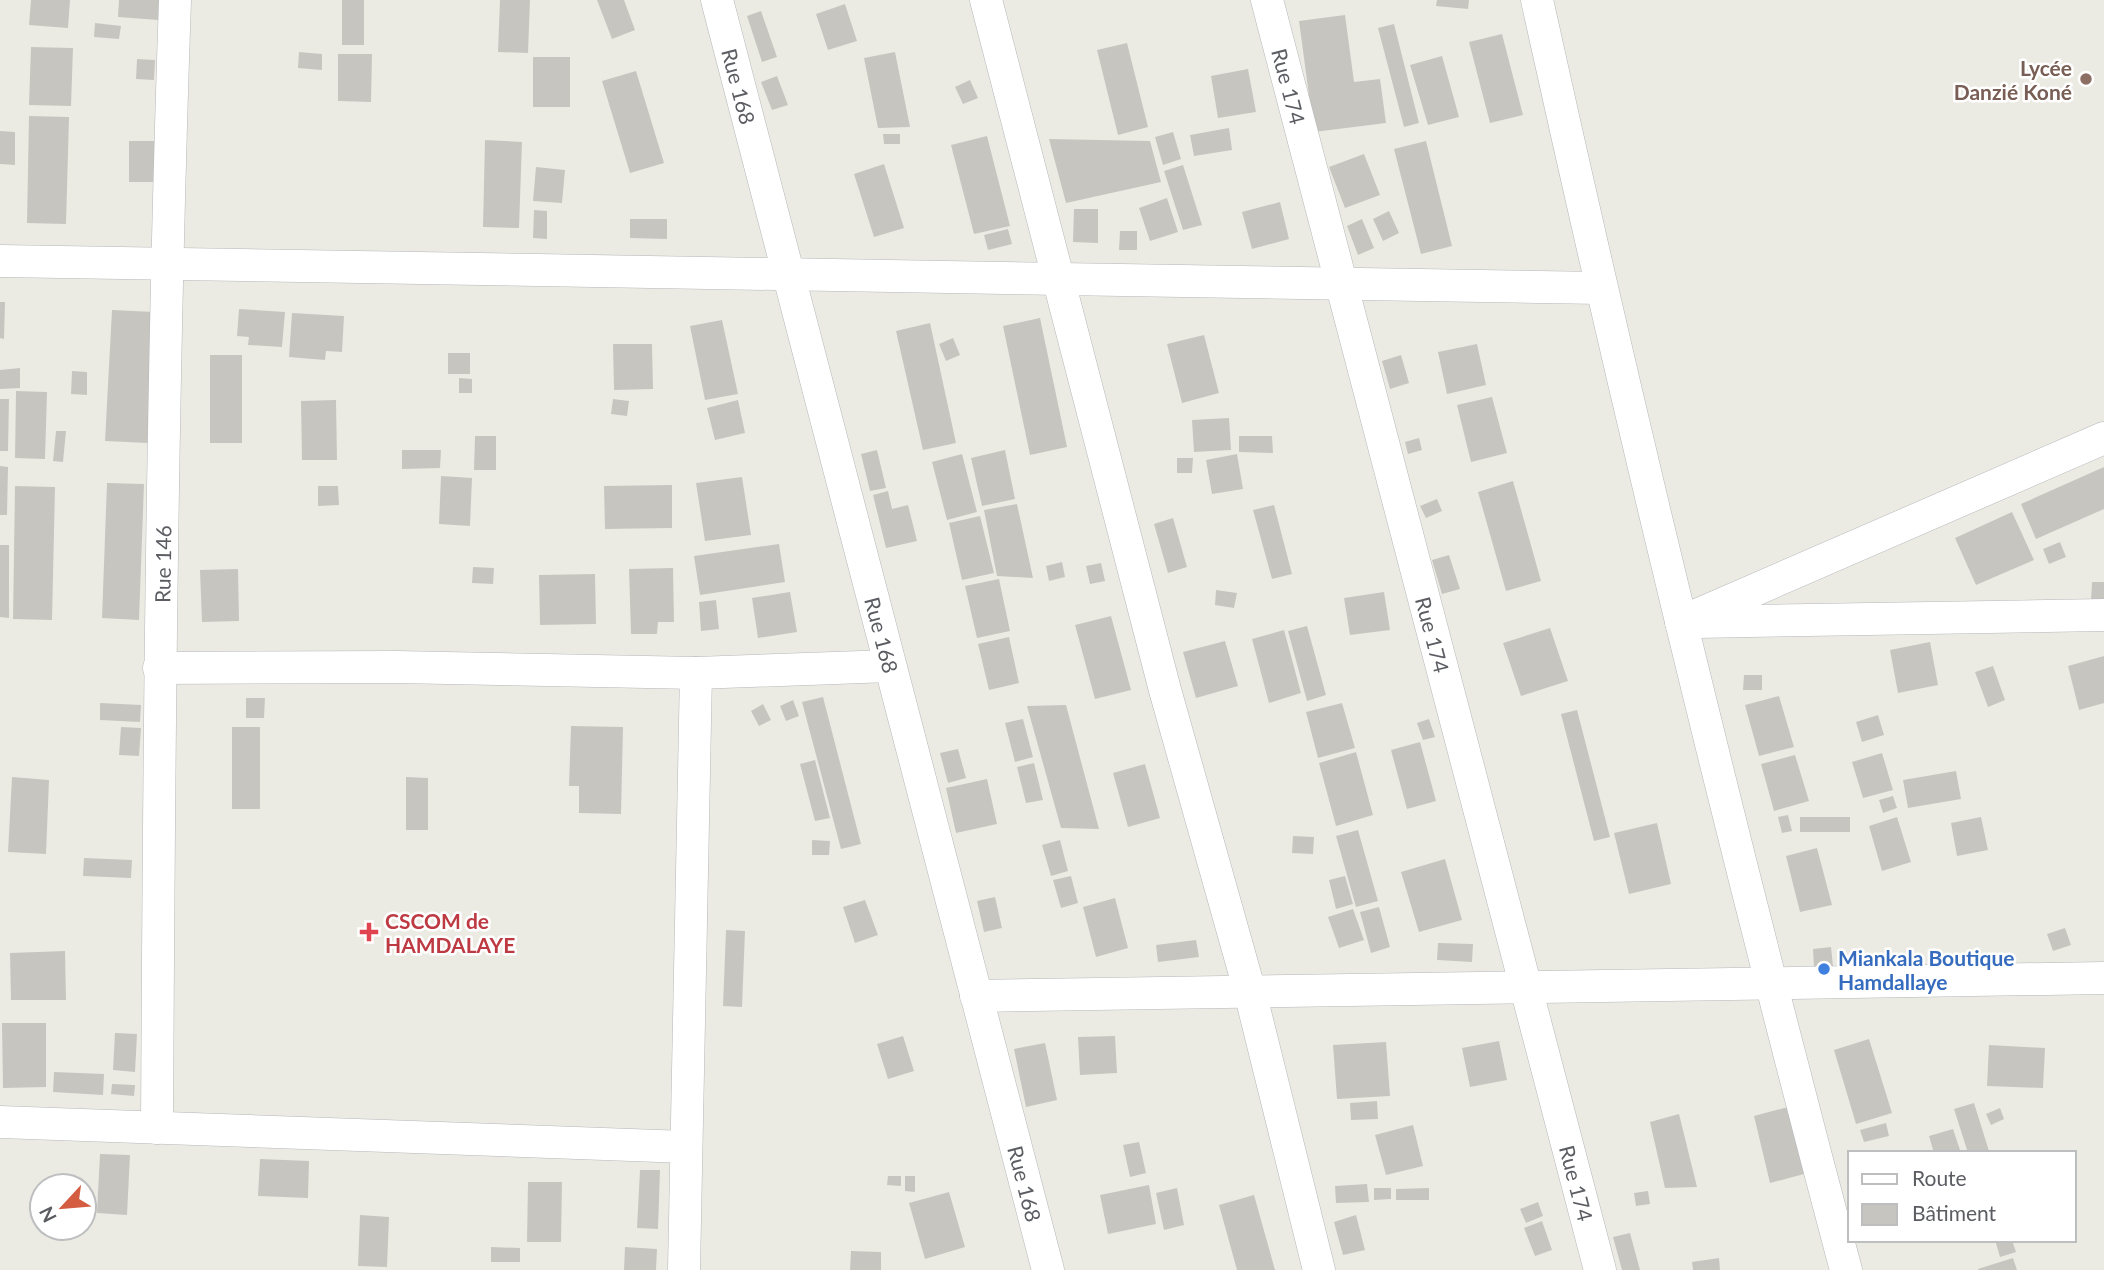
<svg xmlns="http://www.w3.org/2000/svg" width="2104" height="1270" viewBox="0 0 2104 1270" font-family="Lato,sans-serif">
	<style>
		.building { fill: #c7c5c0 }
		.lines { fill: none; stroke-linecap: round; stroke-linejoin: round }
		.street-casing { stroke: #b5b7bb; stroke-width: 33 }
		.street { stroke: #fff; stroke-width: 32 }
		.education-dot { fill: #8d6e63; stroke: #fff; stroke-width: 2.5 }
		.health-dot { fill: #e0444e; stroke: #fff; stroke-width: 2.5 }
		.shop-dot { fill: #3f7fe0; stroke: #fff; stroke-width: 2.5 }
		.labels { text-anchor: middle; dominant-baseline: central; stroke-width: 5; stroke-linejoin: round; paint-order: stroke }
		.education-label { font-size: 21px; font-weight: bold; fill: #785e54; stroke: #fff; text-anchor: end }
		.street-label { font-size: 21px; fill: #5b5d62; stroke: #fff }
		.health-label { font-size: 21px; font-weight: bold; fill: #be3a42; stroke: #fff; text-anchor: start }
		.shop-label { font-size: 21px; font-weight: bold; fill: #366cbe; stroke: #fff; text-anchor: start }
	</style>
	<rect width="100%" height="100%" fill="#ecebe3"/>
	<path class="building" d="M31,0H70L68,28L29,25Z
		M119,0H159L158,20L118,17Z
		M342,0H364V45H342Z
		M500,0H530L528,53L498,52Z
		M597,0H624L635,30L612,39Z
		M1437,0H1469L1468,9L1436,6Z
		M845,4L857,41L828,50L816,14Z
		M761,11L777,57L762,62L747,16Z
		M1345,15L1354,82L1380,79L1386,123L1314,132L1299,21Z
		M95,23L121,26L119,39L94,37Z
		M1394,24L1419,123L1404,127L1378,28Z
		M1502,34L1523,115L1490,123L1469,42Z
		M1127,43L1148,127L1118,135L1097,50Z
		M31,47L73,48L71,106L29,105Z
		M299,52L322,54V70L298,68Z
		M895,52L910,127L878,128L864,58Z
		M338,54H372L371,102L338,101Z
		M1442,56L1459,117L1428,125L1410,65Z
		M533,57H570V107H533Z
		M137,59L155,60L154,80L136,79Z
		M1248,69L1256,112L1218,118L1211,76Z
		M636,71L664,163L630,173L602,81Z
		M777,76L788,105L772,110L761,82Z
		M970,80L978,98L963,104L955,87Z
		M29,116L69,117L66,224L27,223Z
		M1229,128L1232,150L1194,156L1190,135Z
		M0,131L15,132V165L0,164Z
		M1173,132L1181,159L1163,165L1155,137Z
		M883,134H900V144H884Z
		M987,136L1010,226L974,234L951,145Z
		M1049,139L1150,141L1161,182L1066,203Z
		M485,140L522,142L519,228L483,227Z
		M129,141H156L155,182H129Z
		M1426,141L1452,246L1421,254L1394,149Z
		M1364,154L1380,195L1345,208L1329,167Z
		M884,164L904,228L874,237L854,174Z
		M1183,165L1202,225L1183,230L1164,171Z
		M536,167L565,170L562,203L533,201Z
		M1167,198L1178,232L1150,241L1139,208Z
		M1280,202L1289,239L1252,249L1242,212Z
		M1074,209H1098V243L1073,242Z
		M534,210L547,211V239L533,238Z
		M1389,211L1399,233L1383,241L1373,219Z
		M630,219H667V239L630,238Z
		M1362,219L1374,248L1358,255L1347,226Z
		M1008,229L1012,244L988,250L984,235Z
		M1120,231H1137V250H1119Z
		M0,302H5L4,339L0,338Z
		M239,309L285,312L282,347L248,345L249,337L237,336Z
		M112,310L155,312L148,443L105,441Z
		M292,313L344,316L342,352L326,351L325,360L289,357Z
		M1040,318L1067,447L1030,455L1003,326Z
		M722,320L738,394L705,400L690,326Z
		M930,323L956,443L923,450L896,331Z
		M1204,335L1219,393L1182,403L1167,344Z
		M953,338L960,355L946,361L939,344Z
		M613,344H652L653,389L614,390Z
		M1477,344L1486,385L1447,394L1438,352Z
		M448,353H470V374H448Z
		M210,355H242V443H210Z
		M1401,355L1409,383L1390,389L1382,361Z
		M20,368V388L0,389V370Z
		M72,371L87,372V395L71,394Z
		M459,378L472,379V393H459Z
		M16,391L47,392L45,459L15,458Z
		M1492,397L1507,453L1471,462L1457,405Z
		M0,399H9L8,451H0Z
		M613,399L629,401L627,416L611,414Z
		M336,400L337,460H302L301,401Z
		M738,400L745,433L715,440L707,408Z
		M1229,418L1231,450L1194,452L1192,420Z
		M56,431H66L63,462L53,461Z
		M475,436H496V470H474Z
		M1239,436H1272L1273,453L1239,452Z
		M1419,438L1422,450L1408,454L1405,442Z
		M402,450H441L440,468L402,469Z
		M877,450L886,488L870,491L861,454Z
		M1005,450L1015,499L982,506L971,458Z
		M962,454L977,512L947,520L932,462Z
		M1237,454L1243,489L1212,494L1206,460Z
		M1177,458H1193L1192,473H1177Z
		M0,466L8,467L7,515H0Z
		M2104,467V509L2036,539L2021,504Z
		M441,476L472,478L470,526L439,524Z
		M742,477L751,535L705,541L696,483Z
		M1513,481L1541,581L1506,591L1478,492Z
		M107,483L144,484L139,620L102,618Z
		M672,485V528L605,529L604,486Z
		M15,486L55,487L52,620L13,619Z
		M318,486H338L339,505L318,506Z
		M888,491L892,509L908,505L917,541L886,548L873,495Z
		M1437,499L1442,511L1426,518L1420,506Z
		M1017,504L1033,578L997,576L984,510Z
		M1274,505L1292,574L1272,579L1253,510Z
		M2012,512L2034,560L1976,585L1955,538Z
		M980,516L994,573L962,580L949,523Z
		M1173,518L1187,567L1168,573L1154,524Z
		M2060,542L2066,557L2049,564L2043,549Z
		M779,544L785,582L700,595L694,556Z
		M0,545H9V618L0,617Z
		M1449,555L1460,589L1442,594L1432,560Z
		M1062,562L1065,577L1049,581L1046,566Z
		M1101,563L1105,581L1090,584L1086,566Z
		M473,567L494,568L493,584L472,583Z
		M673,568L674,622H658L657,634H631L629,569Z
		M238,569L239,621L202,622L200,570Z
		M595,574L596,624L540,625L539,575Z
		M999,579L1010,631L977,638L965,586Z
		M2092,582H2104V601H2091Z
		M1216,590L1237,593L1234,608L1215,605Z
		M790,592L797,632L758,638L752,598Z
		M1384,592L1390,630L1350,635L1344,598Z
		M716,600L719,629L701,631L699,602Z
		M1111,616L1131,690L1095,699L1075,625Z
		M1307,626L1326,695L1307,701L1288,631Z
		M1550,628L1568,681L1521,696L1503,643Z
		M1284,630L1301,693L1269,703L1252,639Z
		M1009,637L1019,683L989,690L978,644Z
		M1225,641L1238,686L1196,698L1183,652Z
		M1930,642L1938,685L1898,693L1890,650Z
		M2104,656V703L2079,710L2068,666Z
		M1993,666L2005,700L1988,707L1975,672Z
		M1744,675H1762V690H1743Z
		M1779,696L1794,747L1759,756L1745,705Z
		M823,697L861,844L841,849L802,702Z
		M246,698H265L264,718H246Z
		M793,700L799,716L786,721L780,706Z
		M100,703L141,705L140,722L100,720Z
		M1342,703L1355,748L1318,758L1306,712Z
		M763,704L771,720L759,726L751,711Z
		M1066,705L1099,829L1061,828L1027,706Z
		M1577,710L1610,837L1594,841L1561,714Z
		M1878,715L1884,735L1862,742L1856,722Z
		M1023,719L1033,757L1015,762L1005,723Z
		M1429,719L1435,737L1423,740L1417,723Z
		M571,726L623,727L621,814L579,813V786H569Z
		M121,727L141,728L139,756L119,755Z
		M232,727H260V809H232Z
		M1420,742L1436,801L1407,809L1391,750Z
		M958,749L966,778L948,783L940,753Z
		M1356,752L1373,815L1336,826L1319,763Z
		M1882,753L1893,790L1863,798L1852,762Z
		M1795,755L1809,801L1774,811L1761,764Z
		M815,760L830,818L815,821L800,764Z
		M1034,763L1043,800L1026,803L1017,767Z
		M1145,764L1160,818L1128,827L1113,773Z
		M1956,771L1961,799L1908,808L1903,780Z
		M12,777L49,780L46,854L8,852Z
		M406,777L428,778V830H406Z
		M987,779L997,824L956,833L946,788Z
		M1893,796L1897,808L1883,813L1879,800Z
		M1788,815L1792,831L1782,833L1778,817Z
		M1800,817H1850V832H1800Z
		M1897,817L1911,862L1882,871L1869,826Z
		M1981,817L1988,850L1957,856L1951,823Z
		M1657,823L1671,884L1629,894L1614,833Z
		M1358,830L1378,901L1356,907L1336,836Z
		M1293,836L1314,837L1313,854L1292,853Z
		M812,840L830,841L829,855H812Z
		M1060,840L1068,871L1051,876L1042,845Z
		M1817,848L1832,905L1800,912L1786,856Z
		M84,858L132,860L131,878L83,876Z
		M1445,859L1462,920L1419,932L1401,872Z
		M1071,876L1078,903L1061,908L1053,880Z
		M1345,876L1353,904L1336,909L1329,880Z
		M995,897L1002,928L984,932L977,901Z
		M1115,898L1128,948L1096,957L1083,907Z
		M865,900L878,935L855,943L843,907Z
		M1379,907L1390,947L1371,953L1360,912Z
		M1353,909L1364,940L1339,948L1328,917Z
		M2065,928L2071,945L2053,951L2047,934Z
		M726,930L745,931L742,1007L723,1006Z
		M1196,940L1199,957L1158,962L1156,945Z
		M1438,943L1473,944L1472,962L1437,960Z
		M1831,947L1833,966L1814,967L1813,949Z
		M65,951L66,1000H11L10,953Z
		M2,1023H46V1087L3,1088Z
		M115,1033L137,1034L135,1072L113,1070Z
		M903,1036L914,1071L888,1079L877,1044Z
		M1115,1036L1117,1073L1080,1075L1078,1037Z
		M1869,1039L1892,1113L1856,1124L1834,1050Z
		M1499,1041L1507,1080L1470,1087L1462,1048Z
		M1386,1042L1390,1096L1337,1099L1333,1045Z
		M1045,1043L1057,1100L1026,1107L1014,1049Z
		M1989,1045L2045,1048L2043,1088L1987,1086Z
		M54,1072L104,1074L103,1095L53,1092Z
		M112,1084L135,1085L134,1096L111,1094Z
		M1377,1101L1378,1119L1351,1120L1350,1103Z
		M1974,1103L1989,1151L1985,1153H1968L1954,1109Z
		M1788,1107L1804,1174L1770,1183L1754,1116Z
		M2000,1108L2004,1119L1991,1125L1986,1114Z
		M1679,1114L1697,1187L1665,1188L1650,1122Z
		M1886,1123L1889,1136L1864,1142L1860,1130Z
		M1413,1125L1423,1166L1386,1175L1375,1135Z
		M1953,1129L1961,1153H1934L1929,1136Z
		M1139,1142L1146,1173L1130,1177L1123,1145Z
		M100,1154L130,1155L127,1215L97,1213Z
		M260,1159L309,1161L308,1198L258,1196Z
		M640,1170H660L658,1229L637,1228Z
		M888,1176H901V1186L887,1185Z
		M905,1176H915V1192L905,1191Z
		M528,1182H562L561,1242H527Z
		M1367,1184L1369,1202L1336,1203L1335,1186Z
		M1149,1185L1156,1224L1108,1234L1100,1195Z
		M1177,1188L1184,1225L1164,1230L1156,1193Z
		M1374,1188H1391V1199L1374,1200Z
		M1429,1188V1200H1396V1189Z
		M1648,1191L1650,1204L1636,1206L1634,1193Z
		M949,1192L965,1247L925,1259L909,1203Z
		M1254,1195L1275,1270H1237L1219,1205Z
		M1538,1202L1543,1216L1526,1223L1520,1209Z
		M360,1215L389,1217L387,1267L358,1266Z
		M1356,1215L1365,1250L1343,1255L1334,1222Z
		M1542,1221L1552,1250L1535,1256L1524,1228Z
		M1630,1233L1640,1270H1622L1613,1237Z
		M1995,1240H2012L2016,1252L2000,1257Z
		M491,1247L520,1248V1262H491Z
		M625,1247L657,1249L656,1270H624Z
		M851,1251L881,1252V1270H850Z
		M1719,1258L1720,1270H1693L1692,1262Z
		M2013,1258L2017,1270H1978V1269Z"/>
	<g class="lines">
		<g class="street-casing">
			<g id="street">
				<path id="s1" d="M717,0L1048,1270"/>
				<path d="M986,0L1165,690L1250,992L1319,1270"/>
				<path id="s2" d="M1267,0L1600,1270"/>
				<path d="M1537,0C1631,426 1734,849 1846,1270"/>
				<path d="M0,261L1601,288"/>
				<path d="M1681,622L2104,438"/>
				<path d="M1696,622L2104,615"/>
				<path d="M159,668L396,667L696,673L890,666"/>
				<path d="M976,996L2104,978"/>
				<path d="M0,1122L686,1147"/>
				<path id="s3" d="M157,1128C159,752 162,376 175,0"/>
				<path d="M684,1270L696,673"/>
			</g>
		</g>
		<use href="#street" class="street"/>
	</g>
	<circle class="education-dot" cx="2086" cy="79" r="7"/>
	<path class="health-dot" d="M365.5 921.5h7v7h7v7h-7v7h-7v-7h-7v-7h7z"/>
	<circle class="shop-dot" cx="1824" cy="969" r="7"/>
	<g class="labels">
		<g class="education-label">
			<text x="2072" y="67">Lycée<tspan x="2072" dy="24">Danzié Koné</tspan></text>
		</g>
		<g class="street-label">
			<text stroke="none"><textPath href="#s1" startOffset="89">Rue 168</textPath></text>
			<text stroke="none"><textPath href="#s2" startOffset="89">Rue 174</textPath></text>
			<text stroke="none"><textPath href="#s3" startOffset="564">Rue 146</textPath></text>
			<text stroke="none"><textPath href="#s1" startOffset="656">Rue 168</textPath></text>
			<text stroke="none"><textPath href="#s2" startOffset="656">Rue 174</textPath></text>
			<text stroke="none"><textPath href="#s2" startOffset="1223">Rue 174</textPath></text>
			<text stroke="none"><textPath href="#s1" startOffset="1223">Rue 168</textPath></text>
		</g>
		<g class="health-label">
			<text x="385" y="920">CSCOM de<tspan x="385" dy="24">HAMDALAYE</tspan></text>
		</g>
		<g class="shop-label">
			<text x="1838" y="957">Miankala Boutique<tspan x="1838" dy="24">Hamdallaye</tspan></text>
		</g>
	</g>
	<rect x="1848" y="1151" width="228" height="91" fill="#ffffff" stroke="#bdbec0" stroke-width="2"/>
	<rect x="1862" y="1174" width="35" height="10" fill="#ffffff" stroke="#bdbec0" stroke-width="2"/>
	<text x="1912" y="1186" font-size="21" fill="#5b5d62">Route</text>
	<rect x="1862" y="1204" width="35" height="21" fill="#c7c5c0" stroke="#bdbec0" stroke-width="2"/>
	<text x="1912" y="1221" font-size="21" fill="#5b5d62">Bâtiment</text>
	<g transform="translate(63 1207) rotate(244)"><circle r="33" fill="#ffffff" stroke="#bdbec0" stroke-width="2"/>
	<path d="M0-5L12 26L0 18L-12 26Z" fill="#d45d41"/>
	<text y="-10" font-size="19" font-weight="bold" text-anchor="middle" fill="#5b5d62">N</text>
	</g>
</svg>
